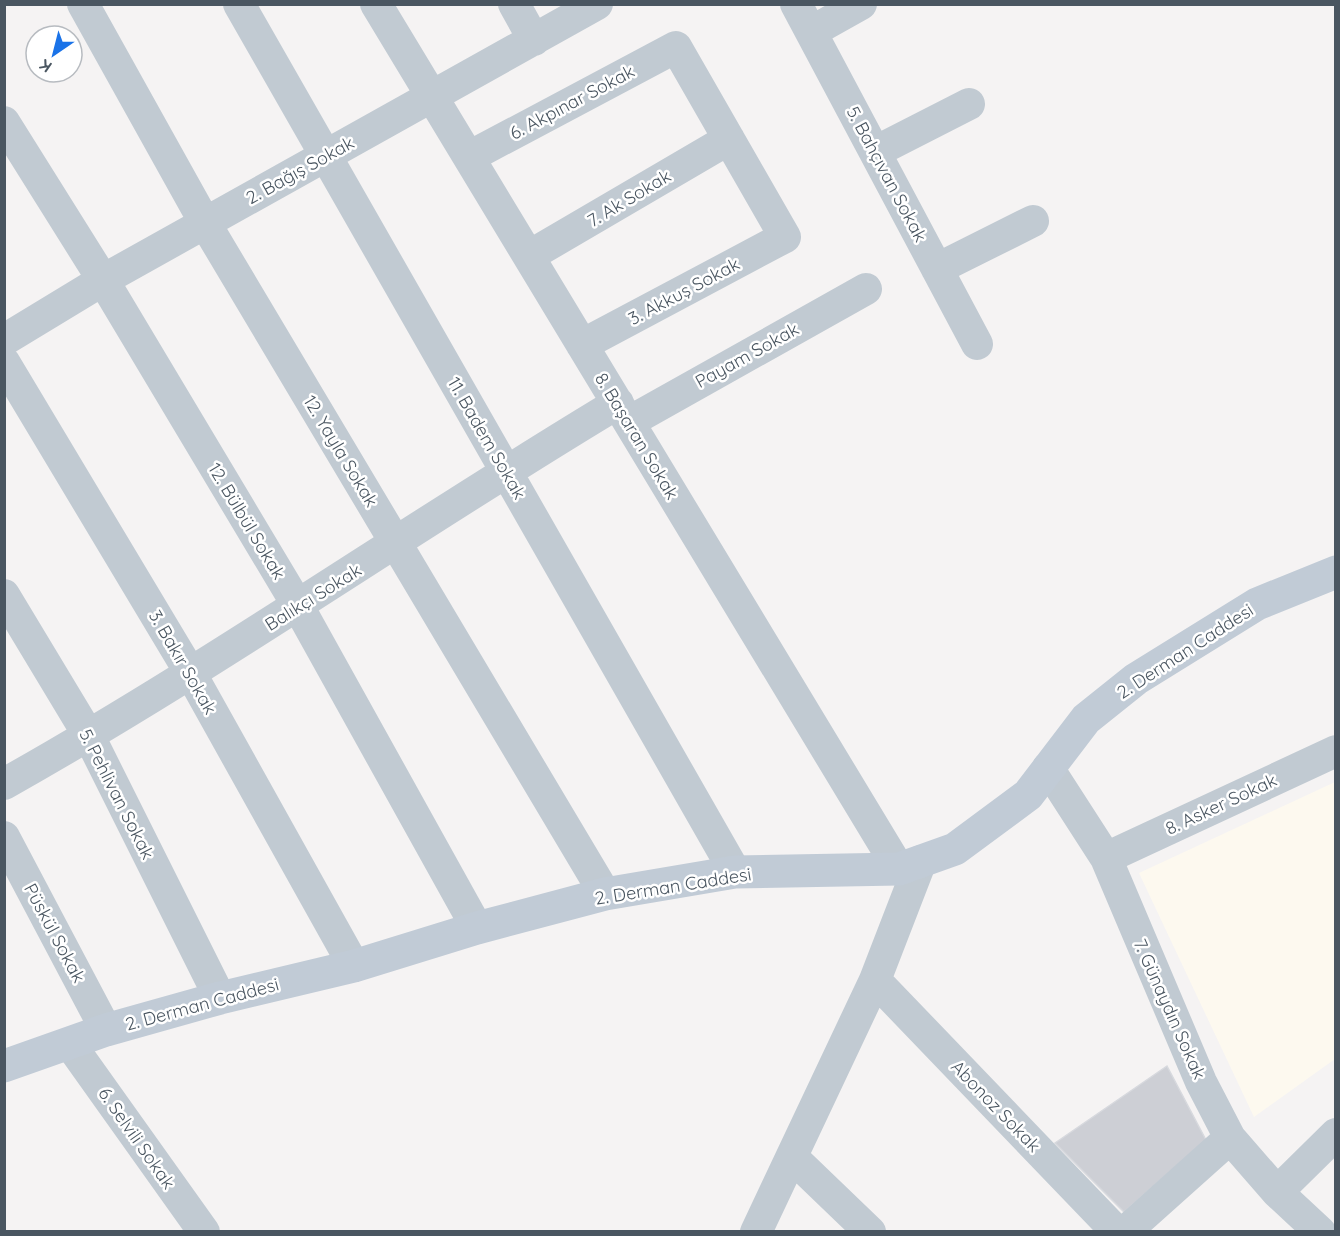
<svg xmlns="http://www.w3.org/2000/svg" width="1340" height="1236" viewBox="0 0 1340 1236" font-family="Quicksand,sans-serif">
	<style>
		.commercial { fill: #fdf9ef }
		.building { fill: #cdcfd5; stroke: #d7d9de; stroke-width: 1.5 }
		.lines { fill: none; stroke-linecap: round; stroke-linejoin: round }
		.street { stroke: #c1cad2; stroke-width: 32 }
		.secondary { stroke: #c1cbd6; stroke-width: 33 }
		.labels { text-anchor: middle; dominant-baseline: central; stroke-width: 5; stroke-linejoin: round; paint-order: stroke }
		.street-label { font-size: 18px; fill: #4a5661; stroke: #fff }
	</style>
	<rect width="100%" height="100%" fill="#f5f3f3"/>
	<path class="commercial" d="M1335,782V1059L1254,1117L1139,873Z"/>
	<path class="building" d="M1167,1066L1206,1140L1124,1212L1055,1143Z"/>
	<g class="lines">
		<path class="street" d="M83,4L205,223L605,894
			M239,4L735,872
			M376,4L899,869
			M514,4L534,40
			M796,4L977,344
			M811,32L861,4
			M4,122L103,280L298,606L477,928
			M875,152L969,104
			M469,157L676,47L785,237L582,345
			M529,256L729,139
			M937,269L1033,221
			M4,340L103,280L597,4
			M4,362L191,674L354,966
			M629,422L866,289
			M4,595L89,736L220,998
			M1048,768L1106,858L1201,1082L1230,1138L1277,1192L1320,1232
			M4,784C214,666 411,527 618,403
			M4,837L106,1030
			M1106,858L1336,751
			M875,980L1117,1232
			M70,1044L204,1232
			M792,1157L870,1232
			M1277,1192L1336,1134
			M756,1232L875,980L921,861
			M1125,1232L1230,1138"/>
		<path class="secondary" d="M4,1066L106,1030L220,998L354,966L477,928L605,894L735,872L899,869L955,849L1028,795L1086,719L1136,679L1257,604L1336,572"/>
	</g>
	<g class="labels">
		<g class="street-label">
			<text transform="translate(572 102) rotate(-28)">6. Akpınar Sokak</text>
			<text transform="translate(300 170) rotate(-29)">2. Bağış Sokak</text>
			<text transform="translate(887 174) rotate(62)">5. Bahçıvan Sokak</text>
			<text transform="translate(629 198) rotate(-31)">7. Ak Sokak</text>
			<text transform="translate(684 291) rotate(-28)">3. Akkuş Sokak</text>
			<text transform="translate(747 355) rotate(-29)">Payam Sokak</text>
			<text transform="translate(637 436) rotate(59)">8. Başaran Sokak</text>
			<text transform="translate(487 438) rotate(60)">11. Badem Sokak</text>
			<text transform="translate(341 451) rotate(59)">12. Yayla Sokak</text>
			<text transform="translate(247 521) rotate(59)">12. Bülbül Sokak</text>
			<text transform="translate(313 597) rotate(-32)">Balıkçı Sokak</text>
			<text transform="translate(1185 651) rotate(-33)">2. Derman Caddesi</text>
			<text transform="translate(183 662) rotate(60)">3. Bakır Sokak</text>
			<text transform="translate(117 794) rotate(63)">5. Pehlivan Sokak</text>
			<text transform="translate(1221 804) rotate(-25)">8. Asker Sokak</text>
			<text transform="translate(673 886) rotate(-9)">2. Derman Caddesi</text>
			<text transform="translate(55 933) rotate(62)">Püskül Sokak</text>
			<text transform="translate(202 1004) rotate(-15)">2. Derman Caddesi</text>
			<text transform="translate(1170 1009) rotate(66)">7. Günaydın Sokak</text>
			<text transform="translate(996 1106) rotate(46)">Abonoz Sokak</text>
			<text transform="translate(137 1138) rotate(55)">6. Selvili Sokak</text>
		</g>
	</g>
	<rect width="1340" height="1236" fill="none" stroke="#4a5661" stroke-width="12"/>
	<g transform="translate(54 54) rotate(215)"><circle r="28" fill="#ffffff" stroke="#b7bbc0" stroke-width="1.5"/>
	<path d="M0-4.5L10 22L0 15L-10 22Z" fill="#1a73e8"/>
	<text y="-9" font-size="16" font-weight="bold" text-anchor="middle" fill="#4a5661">K</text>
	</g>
</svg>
